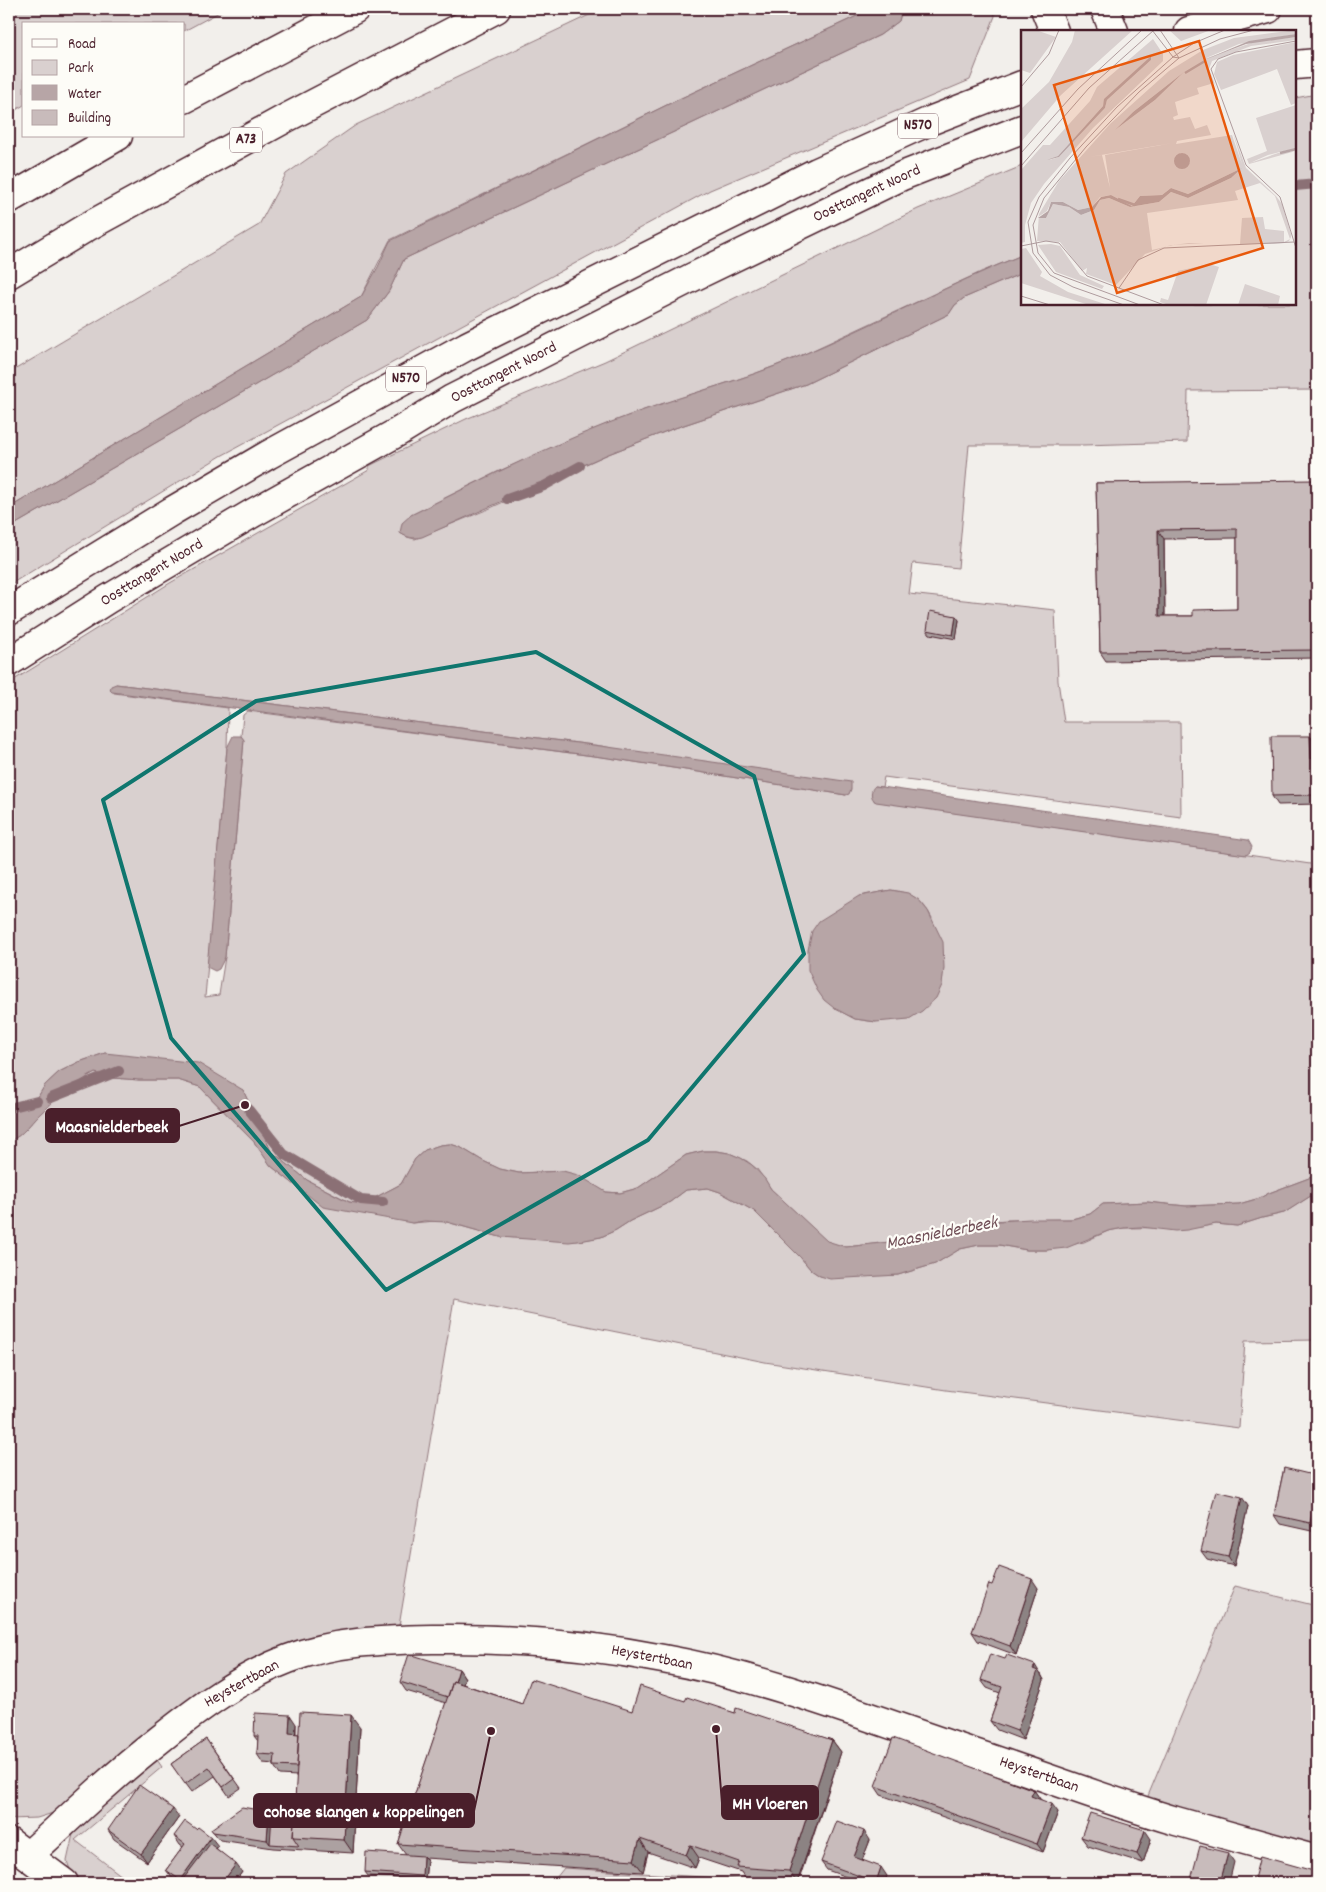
<svg xmlns="http://www.w3.org/2000/svg" width="1326" height="1892" viewBox="0 0 1326 1892" font-family="Dekko,sans-serif">
	<style>
		.green { fill: #d9d0cf; stroke: #92787d; fill-rule: evenodd }
		.water { fill: #b7a5a6; stroke: #8b6f75 }
		.lines { fill: none; stroke-linecap: round; stroke-linejoin: round }
		.stream { stroke: #8b6f75; stroke-width: 10 }
		.minor-casing { stroke: #4a1f2b; stroke-width: 31 }
		.primary-casing { stroke: #4a1f2b; stroke-width: 31 }
		.motorway-casing { stroke: #4a1f2b; stroke-width: 31 }
		.minor { stroke: #fdfcf7; stroke-width: 28 }
		.primary { stroke: #fdfcf7; stroke-width: 28 }
		.motorway { stroke: #fdfcf7; stroke-width: 28 }
		.wall { fill: #aca1a1; stroke: #4a1f2b; fill-rule: evenodd }
		.shaded-wall { fill: #8c8383; stroke: #4a1f2b }
		.building { fill: #c8bbbb; stroke: #4a1f2b; fill-rule: evenodd }
		.marked { fill: none; stroke: #0f766e; stroke-width: 4; stroke-linejoin: round }
		.labels { text-anchor: middle; dominant-baseline: central; stroke-width: 4.5; stroke-linejoin: round; paint-order: stroke }
		.shield { fill: #fdfcf7; stroke: #806168; stroke-width: 1 }
		.shield-label { font-size: 15px; font-weight: bold; fill: #4a1f2b }
		.street-label { font-size: 16px; fill: #4a1f2b; stroke: #fdfcf7 }
		.water-label { font-size: 18px; font-style: italic; fill: #704e56; stroke: #fdfcf7 }
		.inset-river { fill: none; stroke: #b7a5a6; stroke-width: 2.5 }
		.inset-road { fill: none; stroke: #af9c9e; stroke-width: 1 }
		.view { fill: #e8590c; fill-opacity: 0.15; stroke: #e8590c; stroke-width: 2.5 }
		.inset-edge { fill: none; stroke: #4a1f2b; stroke-width: 2.5 }
		.leader { fill: none; stroke: #4a1f2b; stroke-width: 2 }
		.callout-dot { fill: #4a1f2b; stroke: #fdfcf7; stroke-width: 2 }
		.callout { fill: #4a1f2b; stroke: #4a1f2b; stroke-width: 2 }
		.callout-label { font-size: 18px; text-anchor: middle; font-weight: bold; fill: #fff }
	</style>
	<rect width="100%" height="100%" fill="#f2efeb"/>
	<filter id="ink" filterUnits="userSpaceOnUse"><feTurbulence type="fractalNoise" baseFrequency=".02" numOctaves="2"/><feDisplacementMap in="SourceGraphic" scale="10" xChannelSelector="R" yChannelSelector="G"/><feConvolveMatrix kernelMatrix="1 2 1 2 8 2 1 2 1" color-interpolation-filters="sRGB"/></filter>
	<g filter="url(#ink)">
		<path class="green" d="M9,9H225L184,31V24H24V105L9,114Z
			M602,9H872L679,99L390,240L361,297L9,508V373L259,225L286,174L356,125Z
			M902,9H994L995,16L970,80L710,190L221,456L9,585V528L367,320L389,291L404,259L880,35L899,21Z
			M1317,94V168L1314,169L1317,178V390L1188,391L1187,442L1083,445H969L958,568L913,563L909,594L1055,610L1058,681L1064,722H1180L1181,817L884,777L882,787L875,786L874,801L1317,865V1175L1269,1193L1260,1198L1239,1204L1186,1206L1147,1202L1103,1204L1090,1214L1072,1219L1006,1220L983,1222L961,1226L924,1238L846,1247L827,1242L771,1189L757,1169L747,1161L729,1153L716,1151H703L686,1155L638,1188L620,1193L606,1192L563,1171L519,1173L500,1169L483,1161L460,1147L450,1144L440,1145L425,1150L415,1159L401,1184L363,1204L350,1202L307,1180L271,1151L243,1090L105,1053L79,1062L59,1072L45,1085L38,1097L12,1111H9V683L170,583L369,470V466L466,419L605,361L918,209L1022,166V255L981,272L796,358L754,374L638,412L595,429L497,472L411,515L400,533L407,537L415,539L486,510L606,455L672,429L806,384L949,314L955,305L964,298L1022,273V304H1295V98ZM116,684L601,746L846,795L609,758L248,711L243,715L241,736L244,740L225,957L219,995L205,997L227,748L228,708L114,693ZM891,890C912,893 922,899 932,918L876,1022L855,1019L834,1008L859,896Z
			M95,1073L113,1078L139,1080H178L200,1087L254,1142L271,1166L300,1189L412,1223L436,1221L447,1222L500,1237L577,1241L601,1237L616,1230L630,1221L670,1202L686,1190L708,1188L720,1192L754,1211L801,1258L811,1270L820,1276L898,1275L935,1264L960,1249L979,1245H999L1027,1250H1047L1084,1242L1108,1231L1124,1228L1200,1227L1216,1224L1237,1226L1262,1218L1284,1213L1317,1192V1340L1245,1341L1239,1428L946,1390L765,1362L454,1299L399,1626L493,1625L586,1631L725,1658L817,1688L745,1667L334,1637L53,1813L37,1818L10,1819L9,1141C23,1136 30,1123 41,1113C57,1097 76,1083 95,1073Z
			M1235,1586L1317,1606V1850L1149,1801L1148,1796Z
			M155,1757L162,1767L75,1840L131,1883H100L93,1877L88,1883H80L73,1878L67,1861L73,1834L92,1813Z
			M564,1868L795,1883H552Z"/>
		<path class="water" d="M872,9H902L899,21L880,35L404,259L389,291L367,320L9,528V508L361,297L378,267L390,241L679,99Z
			M1022,255V273L964,298L955,305L949,314L806,384L672,429L606,455L422,537C413,539 408,538 400,533L402,523L411,515C485,478 560,440 638,412C690,393 744,380 795,358C872,326 945,286 1022,255Z
			M116,684L601,746L851,782V789L849,794L846,795L609,758L112,692L110,690L111,686Z
			M233,736H241L244,740L225,957L219,969L215,971L207,967L227,748Z
			M875,786L1248,840L1252,847L1250,852L1246,855L876,802C870,798 870,790 875,786Z
			M891,890L908,893L919,900L928,911L943,942L944,968L942,985L936,998L922,1011L909,1019L876,1022L855,1019L834,1008L824,1000L817,990L808,970V950L812,931L819,921L859,896Z
			M105,1053L198,1063L243,1090L271,1151L307,1180L349,1202L363,1204L401,1184L415,1159L425,1150L440,1145L450,1144L460,1147L483,1161L500,1169L519,1173L563,1171L578,1175L606,1192L620,1193L638,1188L686,1155L703,1151H716L729,1153L741,1158L752,1165L765,1179L771,1189L827,1241L846,1247L924,1238L961,1226L983,1222L1030,1219H1072L1090,1214L1103,1204L1147,1202L1186,1206L1239,1204L1260,1198L1269,1193L1317,1175V1192L1284,1213L1262,1218L1237,1226L1216,1224L1187,1230L1175,1231L1141,1227L1124,1228L1108,1231L1066,1248L1047,1250H1027L999,1245H979L960,1249L935,1264L898,1275L830,1279L820,1276L811,1270L801,1258L754,1211L720,1192L708,1188L686,1190L670,1202L630,1221L616,1230L601,1237L585,1240L569,1242L500,1237L447,1222L424,1221L412,1223L323,1207L271,1166L254,1142L200,1087L178,1080H139L113,1078L95,1073C76,1083 57,1097 41,1113C30,1123 23,1136 9,1141V1111H12L38,1097L45,1085L59,1072L79,1062Z"/>
		<g class="lines">
			<path class="stream" d="M1295,186L1317,184
				M507,499L544,486L580,466
				M51,1098L119,1071
				M9,1108L37,1101
				M249,1110L284,1154L361,1200L383,1202"/>
			<g class="minor-casing">
				<path id="minor" d="M9,1842L64,1883
					M28,1856C71,1816 113,1776 159,1740C199,1708 239,1678 288,1659C334,1641 385,1640 433,1639C510,1638 587,1644 663,1659C770,1678 874,1720 977,1754C1043,1776 1109,1801 1176,1821C1223,1834 1270,1847 1317,1860"/>
			</g>
			<g class="primary-casing">
				<path id="primary" d="M1045,9L1054,31
					M1105,9L1114,31
					M9,611L172,511L268,455L467,346L817,172L932,120L1022,85
					M9,662L108,599L253,513L398,432L452,399L693,277L902,176L1022,129"/>
			</g>
			<g class="motorway-casing">
				<path id="motorway" d="M1189,31L1268,9
					M1295,65L1317,63
					M184,99L355,9
					M9,199L118,136
					M9,274L87,227L288,117L496,9"/>
			</g>
			<use href="#minor" class="minor"/>
			<use href="#primary" class="primary"/>
			<use href="#motorway" class="motorway"/>
		</g>
		<path class="wall" d="M1096,483L1317,484V658L1106,661L1100,652ZM1237,538V609L1193,616H1165L1164,539Z
			M959,620L956,639L930,634L927,630Z
			M1310,736L1316,744L1317,804L1278,805L1272,796Z
			M1284,1468L1316,1532L1280,1524L1274,1515Z
			M1248,1506L1234,1566L1207,1559L1201,1551Z
			M992,1585L1038,1588L1016,1655L978,1641L972,1632Z
			M459,1669L465,1678L463,1684L522,1704L632,1711L685,1701L735,1713L832,1740L841,1752L798,1883L746,1880L741,1872L699,1858L695,1868L648,1852L643,1872L425,1858L427,1860L425,1880L368,1876L365,1872L406,1855L398,1844L446,1703L406,1691L400,1682Z
			M1041,1674L1044,1680L1023,1740L997,1730L990,1721L1000,1693L987,1688L981,1680Z
			M296,1724V1734H299L360,1727L353,1853L273,1848L220,1840L211,1829L272,1816H286L295,1805L297,1776L280,1775L274,1766V1764L263,1763L257,1754L258,1741L254,1736Z
			M206,1739L241,1788L229,1796L215,1776L192,1792L171,1764Z
			M875,1786L1034,1790L1040,1799L1058,1812L1043,1852L881,1795Z
			M179,1817L147,1862L114,1839L108,1830Z
			M174,1836L218,1846L216,1848L242,1872L234,1883H179L173,1879L166,1870L183,1847L180,1845Z
			M1081,1837L1151,1839L1143,1863L1088,1846Z
			M870,1840L862,1860L887,1876L884,1883H863L827,1870L821,1862Z"/>
		<path class="shaded-wall" d="M1314,480L1317,484V651V650Z
			M1158,530L1164,539L1165,625L1159,616Z
			M956,616L959,620L956,639L953,635Z
			M1310,736L1316,744L1317,800L1314,795L1311,759Z
			M1317,1490V1526L1316,1532L1310,1523Z
			M1242,1497L1248,1506L1234,1566L1228,1557Z
			M1032,1579L1038,1588L1016,1655L1010,1646Z
			M1035,1665L1044,1680L1023,1740L1017,1731Z
			M459,1669L465,1678L456,1707L450,1698Z
			M290,1715L296,1724L295,1742L289,1733Z
			M351,1715L360,1727L353,1853L344,1840Z
			M832,1740L841,1752L797,1883L789,1871Z
			M1034,1790L1040,1799L1038,1805L1031,1796Z
			M1052,1804L1058,1812L1043,1852L1037,1844Z
			M173,1809L179,1817L147,1862L141,1854Z
			M269,1812L275,1821L270,1844L267,1840Z
			M1145,1830L1151,1839L1143,1863L1137,1854Z
			M864,1831L870,1840L860,1866L854,1857Z
			M211,1837L218,1846L190,1883H183L180,1880Z
			M640,1839L648,1852L643,1872L634,1860Z
			M690,1845L699,1858L695,1868L686,1855Z
			M1228,1853L1234,1862L1229,1883H1220Z
			M423,1856L427,1860L425,1880L422,1876Z
			M236,1864L242,1872L234,1883H222Z
			M881,1867L887,1876L884,1883H877L876,1882Z"/>
		<path class="building" d="M1314,480L1317,650L1100,652L1096,483ZM1237,529V609L1193,610V616H1159L1158,530Z
			M930,611L956,616L953,635L927,630Z
			M1271,736H1310L1311,759L1313,758L1314,795L1272,796Z
			M1284,1468L1317,1476V1490L1310,1523L1274,1515Z
			M1216,1491L1242,1497L1228,1557L1201,1551Z
			M999,1567L1032,1579L1010,1646L972,1632L989,1584L992,1585Z
			M409,1654L459,1669L455,1682L453,1681L448,1697L400,1682Z
			M990,1654L1005,1659L1007,1655L1035,1665L1033,1669L1038,1671L1017,1731L990,1721L1002,1687L981,1680Z
			M531,1679L632,1711L640,1686L685,1701L687,1697L735,1713L736,1708L832,1740L789,1871L737,1867L739,1862L690,1845L686,1855L640,1839L634,1860L398,1844L453,1681L522,1704Z
			M300,1712L351,1715L344,1840L293,1837Z
			M255,1713L290,1715L289,1733L299,1734L297,1767L274,1766L275,1755L257,1754L258,1736H254Z
			M893,1738L1034,1790L1031,1796L1052,1804L1037,1844L875,1786Z
			M206,1739L234,1779L223,1787L209,1767L185,1784L171,1764Z
			M139,1785L173,1809L141,1854L108,1830Z
			M287,1805H295L293,1837L299,1846L270,1844L272,1815L286,1816Z
			M242,1807L269,1812L267,1840L213,1832L211,1829Z
			M1090,1813L1145,1830L1137,1854L1081,1837Z
			M185,1821L196,1829L198,1827L211,1837L180,1880L166,1870L185,1844L174,1836Z
			M837,1821L864,1831L854,1857L881,1867L876,1882L821,1862Z
			M210,1844L236,1864L222,1883H183L181,1882Z
			M1200,1846L1228,1853L1220,1883H1190Z
			M366,1852L423,1856L422,1876L365,1872Z
			M1260,1856L1317,1872V1883H1253Z"/>
	</g>
	<path class="marked" d="M536,652L754,776L804,954L648,1140L386,1290L171,1038L103,800L256,701Z"/>
	<g class="labels">
		<g class="shield">
			<rect x="898" y="113.5" width="40" height="25" rx="4"/>
			<rect x="230" y="127.5" width="32" height="25" rx="4"/>
			<rect x="386" y="366.5" width="40" height="25" rx="4"/>
		</g>
		<g class="shield-label">
			<text x="918" y="126">N570</text>
			<text x="246" y="140">A73</text>
			<text x="406" y="379">N570</text>
		</g>
		<g class="street-label">
			<text transform="translate(867 194) rotate(-25)">Oosttangent Noord</text>
			<text transform="translate(504 373) rotate(-27)">Oosttangent Noord</text>
			<text transform="translate(152 573) rotate(-31)">Oosttangent Noord</text>
			<text transform="translate(652 1658) rotate(11)">Heystertbaan</text>
			<text transform="translate(242 1684) rotate(-29)">Heystertbaan</text>
			<text transform="translate(1039 1775) rotate(19)">Heystertbaan</text>
		</g>
		<g class="water-label">
			<text transform="translate(942 1234) rotate(-11)">Maasnielderbeek</text>
		</g>
	</g>
	<g transform="translate(1021 30)">
		<rect width="275" height="275" fill="#f2efeb"/>
		<path d="M1,0H15L35,7L9,43L0,40ZM54,0H112L40,65L0,112V79L28,52L51,12ZM148,0H190L160,11ZM275,0V4L218,14L183,29L233,12L275,7V10L230,16L191,31L188,39L197,62L193,53L176,58L178,64L154,72L157,85L152,87L153,90L169,87L174,99L186,95L190,105L156,111L155,114L211,105L221,134L212,103L225,138L255,166L261,174L270,204V207L268,211L264,213L253,214H219L221,188L242,187L244,199L263,201V212L269,209L254,166L239,153L214,161L217,170L126,183L131,220L152,215L168,213H183L150,215L124,224L95,255L65,244L66,238L61,241L39,212L16,211L18,184L38,151L89,94L148,41L182,20L213,8ZM163,42L134,70L94,100L112,82ZM152,113L84,125L89,158L81,125L68,127ZM160,123L165,124L169,132L161,138L153,130ZM221,138L210,148L167,168L150,162L138,172L109,177L88,168L79,170L73,180L60,185L48,177L32,174L25,188L17,187L26,181L30,172H42L57,180L71,177L79,167L90,165L111,176L119,166L141,165L150,158L167,164ZM132,9L142,24V31L72,98L23,154L10,173L4,195V212L0,213V140L22,115H29L69,71L76,57ZM130,26V30L86,70L84,78L38,127L28,130L37,126L82,76L84,69ZM275,12V73L270,75L256,39L200,60L193,44L196,32L212,25ZM275,75V118L247,125L229,133L257,123L275,121L228,134L226,129L246,121L235,88ZM30,214L39,216L59,245L83,256L81,259L35,242L17,215ZM5,218L21,242L19,246L47,262L87,275H68L0,253V219ZM188,234L198,237L185,275H148L139,272L140,268L147,270L157,241ZM224,254L259,266L257,275H217Z" fill="#d9d0cf" fill-rule="evenodd"/>
		<path d="M275,4V7L225,14L183,30L228,11ZM130,26V30L86,70L84,78L38,127L26,130L37,126L82,76L83,69ZM163,42L134,70L94,100L112,82ZM153 131a8 8 0 1 1 16 0a8 8 0 1 1-16 0ZM221,138L210,148L167,168L150,162L138,172L109,177L88,168L79,170L73,180L60,185L48,177L32,174L25,188H17L27,181L30,172H42L57,180L71,177L80,167L90,165L111,176L119,166L141,165L150,158L167,164Z" fill="#b7a5a6"/>
		<path class="inset-river" d="M164,43L184,31M259,123L275,119M97,169L114,175"/>
		<path class="inset-road" d="M275,11L215,22L197,29L190,39L225,135L259,167L275,218M152,27L158,28L199,9L233,0M152,27L173,13L204,0M0,57L28,24L38,0M0,123L57,59L121,0M0,136L68,58L133,0M0,216L25,211L38,213L66,246L143,275M98,258L117,230L143,218L273,212M0,266L29,275M103,275L52,257L29,245L12,223L7,192L18,167L49,128L96,77L152,27L131,0M119,275L33,243L17,223L12,195L23,168L65,117L118,62L158,28L139,0"/>
		<path class="view" d="M178,11L242,218L96,263L33,55Z"/>
		<rect width="275" height="275" class="inset-edge"/>
	</g>
	<path class="leader" d="M245 1105L179 1126M716 1729L722 1803M491 1731L474 1811"/>
	<g class="callout-dot">
		<circle cx="245" cy="1105" r="5"/>
		<circle cx="716" cy="1729" r="5"/>
		<circle cx="491" cy="1731" r="5"/>
	</g>
	<g class="callout">
		<rect x="46" y="1109" width="133" height="33" rx="5"/>
		<rect x="722" y="1786" width="96" height="33" rx="5"/>
		<rect x="254" y="1794" width="220" height="33" rx="5"/>
	</g>
	<g class="callout-label">
		<text x="112" y="1132">Maasnielderbeek</text>
		<text x="770" y="1809">MH Vloeren</text>
		<text x="364" y="1817">cohose slangen &amp; koppelingen</text>
	</g>
	<rect width="1326" height="1892" fill="none" stroke="#fdfcf7" stroke-width="30"/>
	<rect x="15" y="15" width="1296" height="1862" fill="none" stroke="#4a1f2b" stroke-width="2" filter="url(#ink)"/>
	<rect x="22" y="22" width="162" height="115" fill="#fdfcf7" stroke="#b5a4a5"/>
	<rect x="32" y="39" width="25" height="8" fill="#fdfcf7" stroke="#b5a4a5"/>
	<text x="68" y="48" font-size="15" fill="#4a1f2b">Road</text>
	<rect x="32" y="60" width="25" height="15" fill="#d9d0cf" stroke="#b5a4a5"/>
	<text x="68" y="72" font-size="15" fill="#4a1f2b">Park</text>
	<rect x="32" y="85" width="25" height="15" fill="#b7a5a6" stroke="#b5a4a5"/>
	<text x="68" y="98" font-size="15" fill="#4a1f2b">Water</text>
	<rect x="32" y="110" width="25" height="15" fill="#c8bbbb" stroke="#b5a4a5"/>
	<text x="68" y="122" font-size="15" fill="#4a1f2b">Building</text>
</svg>
